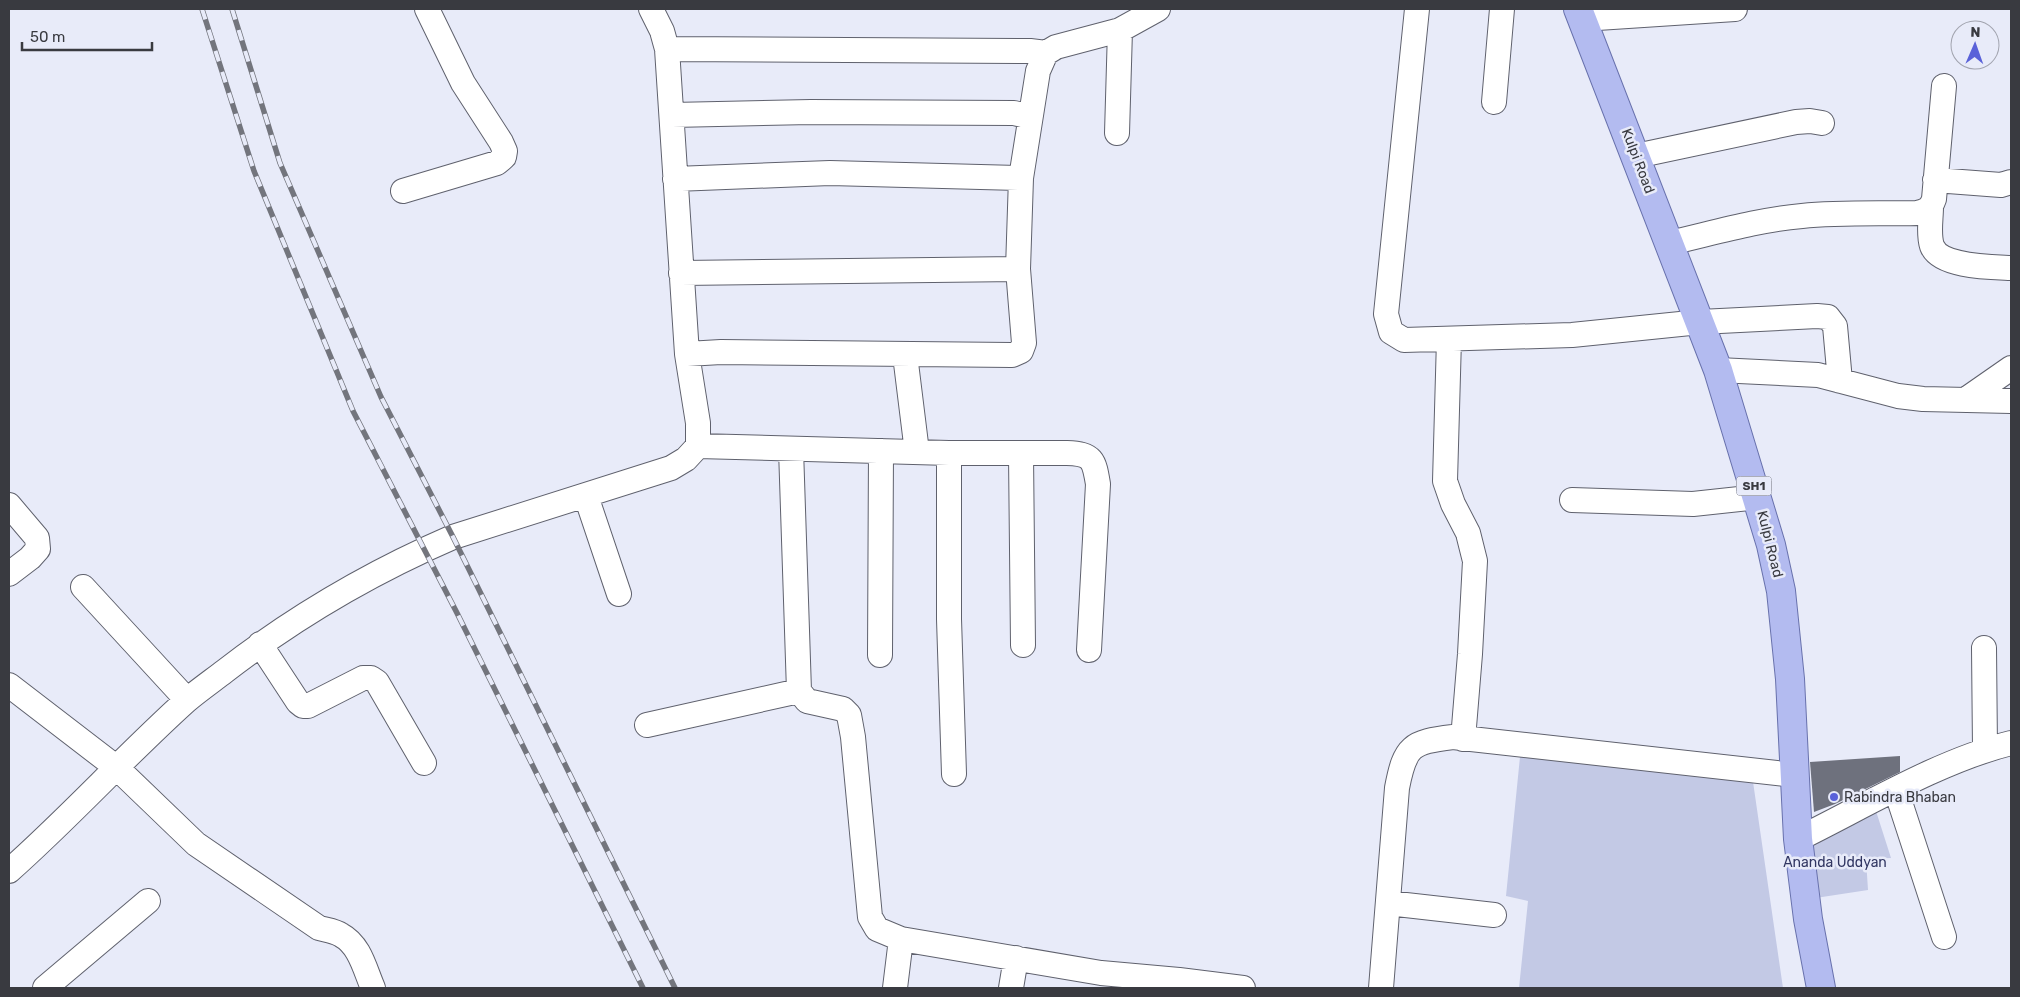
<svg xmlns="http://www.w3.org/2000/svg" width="2020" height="997" viewBox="0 0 2020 997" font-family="Rubik,sans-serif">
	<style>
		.green { fill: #c3c9e5 }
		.building { fill: #6e717d }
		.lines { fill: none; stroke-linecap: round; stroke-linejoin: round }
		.minor-casing { stroke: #5f616d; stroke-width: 26 }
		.major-casing { stroke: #6871ac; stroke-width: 30 }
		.minor { stroke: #fff; stroke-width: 24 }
		.major { stroke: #b3bbf0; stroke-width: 28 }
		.rail-casing { stroke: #73757d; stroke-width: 5.5 }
		.rail { stroke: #e8ebf9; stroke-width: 4; stroke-dasharray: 11; stroke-linecap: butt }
		.poi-dot { fill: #5a62d9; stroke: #e8ebf9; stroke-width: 2 }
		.labels { text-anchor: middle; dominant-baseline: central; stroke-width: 5; stroke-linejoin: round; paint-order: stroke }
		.shield { fill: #e8ebf9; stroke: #6e6f78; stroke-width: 1 }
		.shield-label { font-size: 12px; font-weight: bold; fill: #393a40 }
		.street-label { font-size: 14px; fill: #393a40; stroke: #e8ebf9 }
		.poi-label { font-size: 14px; fill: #393a40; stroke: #e8ebf9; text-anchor: start }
		.park-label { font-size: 14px; fill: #313662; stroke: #e8ebf9 }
	</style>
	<rect width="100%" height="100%" fill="#e8ebf9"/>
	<path class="green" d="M1521,747L1752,775L1783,988H1519L1528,901L1506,896Z
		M1876,811L1891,858L1866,859L1868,890L1809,899L1812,835Z"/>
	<path class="building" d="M1900,756V772L1835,804L1814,812L1810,762Z"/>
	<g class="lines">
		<g class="minor-casing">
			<path id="minor" d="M1417,9L1386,314L1391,332L1404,340L1572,335L1700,322L1817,316L1828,317L1835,326L1840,381
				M1582,19L1735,9
				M667,49L1030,51L1046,53
				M1494,102L1502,9
				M672,115L811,112L1014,113L1030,117
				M1117,133L1120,30
				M1636,156L1796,122L1810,121L1822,123
				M675,179L830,173L1021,178
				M1935,180L2001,185L2011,182
				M403,191L497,163L504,157L505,151L501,142L463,83L427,9
				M1931,207C1931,219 1928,234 1932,246C1940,267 1992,267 2011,268
				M1670,243C1714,233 1757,220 1802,216C1840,212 1879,214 1917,213C1927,211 1931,208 1934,199L1944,86
				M681,273L1018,269
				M1449,339L1445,481L1453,504L1468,533L1475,561L1470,654L1463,739
				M687,354L721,352L1012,355L1021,351L1024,343L1018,269L1021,178L1038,71L1046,53L1056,47L1120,30L1158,9
				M905,355L917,452
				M1718,370L1818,375L1898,396L1923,399L2011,401
				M1965,400L2011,368
				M698,446L949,453H1067C1093,454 1094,460 1098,484L1089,650
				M791,449L799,691L807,701L843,709L849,715L853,737L870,917L877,929L901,939L1101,973L1179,980
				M949,453V619L954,774
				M1021,454L1023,645
				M586,496L619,594
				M1572,500L1693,504L1758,497
				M9,505L37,538L38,549L30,558L9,574
				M83,587L187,700
				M260,644L298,702L303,706H308L363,678H371L377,682L424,763
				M1984,648L1985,749
				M880,655L881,451
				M9,685L117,768L196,844L319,928C326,930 335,931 341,935C360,945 365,970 373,988
				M647,725L799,691
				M1896,790L1944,937
				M1798,839C1865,806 1939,761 2011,743
				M9,871C70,817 125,756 186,701C199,690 212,681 225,671C295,617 372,572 453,537L671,468L686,459L698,446V423L687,354L667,49L662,31L651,9
				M1388,903L1494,915
				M45,988L148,901
				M895,988L901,939
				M1011,988L1016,958
				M1178,988L1179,980L1243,988
				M1381,988L1397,788C1405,746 1411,742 1453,737L1794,775"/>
		</g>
		<g class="major-casing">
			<path id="major" d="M1578,9L1718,370L1771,545L1781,591L1790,679L1798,839L1808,919L1821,988"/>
		</g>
		<use href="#minor" class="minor"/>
		<use href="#major" class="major"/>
		<g class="rail-casing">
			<path id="rail" d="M202,9L254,171L353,411L457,613L643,988
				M232,9L280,163L381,397L453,537L675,988"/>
		</g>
		<use href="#rail" class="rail"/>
	</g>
	<circle class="poi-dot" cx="1834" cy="797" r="5"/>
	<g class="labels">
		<rect class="shield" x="1736.5" y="476.5" width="35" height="19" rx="4"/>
		<g class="shield-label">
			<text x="1754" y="486">SH1</text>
		</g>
		<g class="street-label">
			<text transform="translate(1638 161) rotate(69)">Kulpi Road</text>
			<text transform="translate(1770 544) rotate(76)">Kulpi Road</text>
		</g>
		<g class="poi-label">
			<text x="1844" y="797">Rabindra Bhaban</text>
		</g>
		<g class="park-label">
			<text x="1835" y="862">Ananda Uddyan</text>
		</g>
	</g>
	<rect width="2020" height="997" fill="none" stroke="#393a40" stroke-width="20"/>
	<g transform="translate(1975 45) rotate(2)"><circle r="24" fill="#e8ebf9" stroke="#a2a4af"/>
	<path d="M0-4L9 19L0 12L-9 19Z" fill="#5a62d9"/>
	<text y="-8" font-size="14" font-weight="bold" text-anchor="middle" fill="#393a40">N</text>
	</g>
	<path d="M22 42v8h130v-8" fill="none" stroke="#393a40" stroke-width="2.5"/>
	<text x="30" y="42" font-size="15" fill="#393a40" stroke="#e8ebf9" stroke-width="4" paint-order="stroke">50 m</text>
</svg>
